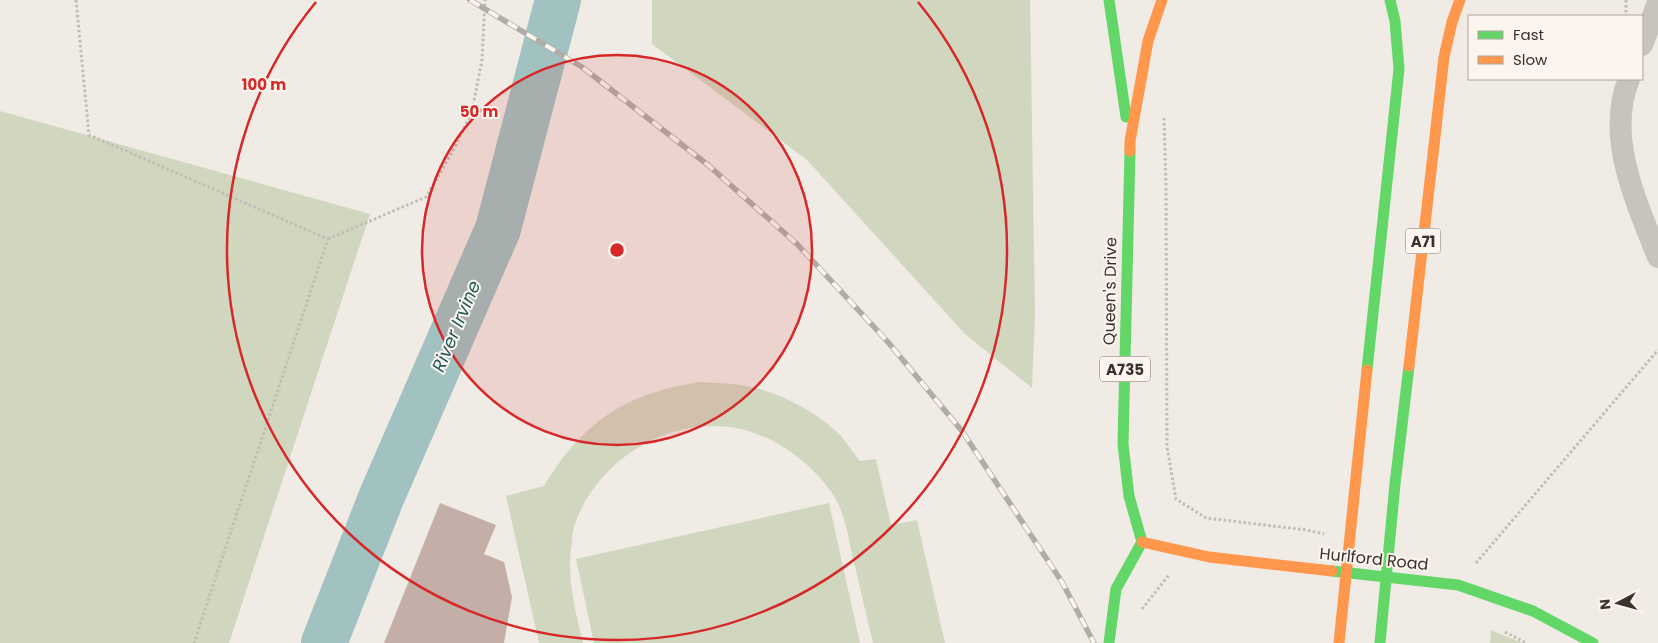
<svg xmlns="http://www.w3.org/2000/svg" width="1658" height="643" viewBox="0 0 1658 643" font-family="Poppins,sans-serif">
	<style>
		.green { fill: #d1d6bf }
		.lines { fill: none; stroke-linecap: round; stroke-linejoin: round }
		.river { stroke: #a1c2c1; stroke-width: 46 }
		.building { fill: #c3afa7 }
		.path { stroke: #c2bbb6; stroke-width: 3; stroke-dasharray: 2.5 2.5; stroke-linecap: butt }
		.street { stroke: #c9c3be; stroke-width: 22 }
		.fast { stroke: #63d668; stroke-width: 11 }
		.slow { stroke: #ff974d; stroke-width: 11 }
		.rail-casing { stroke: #b1aca8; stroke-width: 5.5 }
		.rail { stroke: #fbf5ee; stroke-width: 4; stroke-dasharray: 11; stroke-linecap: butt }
		.ring { fill: none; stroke: #d62828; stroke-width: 2.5 }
		.labels { text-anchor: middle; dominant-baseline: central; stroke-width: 4; stroke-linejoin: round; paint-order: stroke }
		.shield { fill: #fbf5ee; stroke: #756b66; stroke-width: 1 }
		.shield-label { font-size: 15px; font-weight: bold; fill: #3b302b }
		.street-label { font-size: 16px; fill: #3b302b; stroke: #fbf5ee }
		.water-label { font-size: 18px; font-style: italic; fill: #1f5a5e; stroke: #fbf5ee }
		.centre { fill: #d62828; stroke: #fbf5ee; stroke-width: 2.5 }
		.ring-label { font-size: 15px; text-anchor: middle; font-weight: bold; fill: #d62828; stroke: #fbf5ee; stroke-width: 4; stroke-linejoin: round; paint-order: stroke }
	</style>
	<rect width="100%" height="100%" fill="#f0ebe5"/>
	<path class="green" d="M652,0H1030L1035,314L1032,388L965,334L807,160L652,44Z
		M0,111L370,214L229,643H0Z
		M699,382C717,383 735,383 752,387C784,395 819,413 842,437C848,445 854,454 860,461L876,459L891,525L917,520L945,643H873C866,615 860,586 853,558C848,537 845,512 832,493C809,460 771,433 730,427C664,419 597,461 575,524C573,529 572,536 572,542C566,577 575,609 583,643H539L506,496L544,486C583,422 624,394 699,382Z
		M829,503L860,643H594L576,559Z
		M1491,630L1522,643H1490Z"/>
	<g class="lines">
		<path class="river" d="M324,643L381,498L498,229L558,0"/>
	</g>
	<path class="building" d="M440,503L496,525L484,554L504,562L512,597L504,643H384Z"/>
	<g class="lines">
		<path class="path" d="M76,0L89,135L328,239L194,643
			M1626,0V13
			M1164,118L1166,184L1167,447L1176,499L1206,518L1307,530L1324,534
			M328,239L426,197L455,147L472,111L482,60L485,0
			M1476,563L1658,350
			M1142,609L1169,575
			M1505,632L1526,643"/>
		<path class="street" d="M1642,45L1658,2
			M1629,79C1605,137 1637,203 1658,257"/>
		<path class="fast" d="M1109,0L1126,117
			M1367,370L1399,69L1395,21L1390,0
			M1332,571L1458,585L1533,611L1593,643
			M1109,643L1116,589L1142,542L1129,496L1123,444L1130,151
			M1380,643L1395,484L1409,366"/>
		<path class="slow" d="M1130,151V141L1148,41L1162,0
			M1409,366L1444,57L1452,22L1460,0
			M1142,542L1209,557L1332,571
			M1339,643L1367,370"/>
		<g class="rail-casing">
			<path id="rail" d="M470,0L582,67L708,165L797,244L887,341L962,431L1062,582L1094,643"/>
		</g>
		<use href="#rail" class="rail"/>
	</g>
	<circle cx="617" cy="250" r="195" fill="#d62828" fill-opacity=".12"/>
	<g class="ring">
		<circle cx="617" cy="250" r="195"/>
		<path d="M918 2A390 390 0 1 1 316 2"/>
	</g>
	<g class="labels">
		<g class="shield">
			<rect x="1405.5" y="228.5" width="35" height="25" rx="4"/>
			<rect x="1100" y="356.5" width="50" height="25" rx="4"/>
		</g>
		<g class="shield-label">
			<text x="1423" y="241">A71</text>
			<text x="1125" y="369">A735</text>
		</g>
		<g class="street-label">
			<text transform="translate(1110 291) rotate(-89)">Queen's Drive</text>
			<text transform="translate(1374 559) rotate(6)">Hurlford Road</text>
		</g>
		<g class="water-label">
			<text transform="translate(456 326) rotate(-67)">River Irvine</text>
		</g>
	</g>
	<circle cx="617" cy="250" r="8" class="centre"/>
	<g class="ring-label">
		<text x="264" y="90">100 m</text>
		<text x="479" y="117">50 m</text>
	</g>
	<rect x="1468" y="15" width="175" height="65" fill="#fbf5ee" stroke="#aea6a0"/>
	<rect x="1478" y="31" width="25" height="8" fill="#63d668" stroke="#aea6a0"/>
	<text x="1513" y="40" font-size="15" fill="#3b302b">Fast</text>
	<rect x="1478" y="56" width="25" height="8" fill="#ff974d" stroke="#aea6a0"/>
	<text x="1513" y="65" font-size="15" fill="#3b302b">Slow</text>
	<g transform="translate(1618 603) rotate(264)" stroke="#fbf5ee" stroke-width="4" paint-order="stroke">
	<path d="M0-4L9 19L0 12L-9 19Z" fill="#3b302b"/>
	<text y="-8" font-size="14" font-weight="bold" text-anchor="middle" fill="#3b302b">N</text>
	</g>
</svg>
